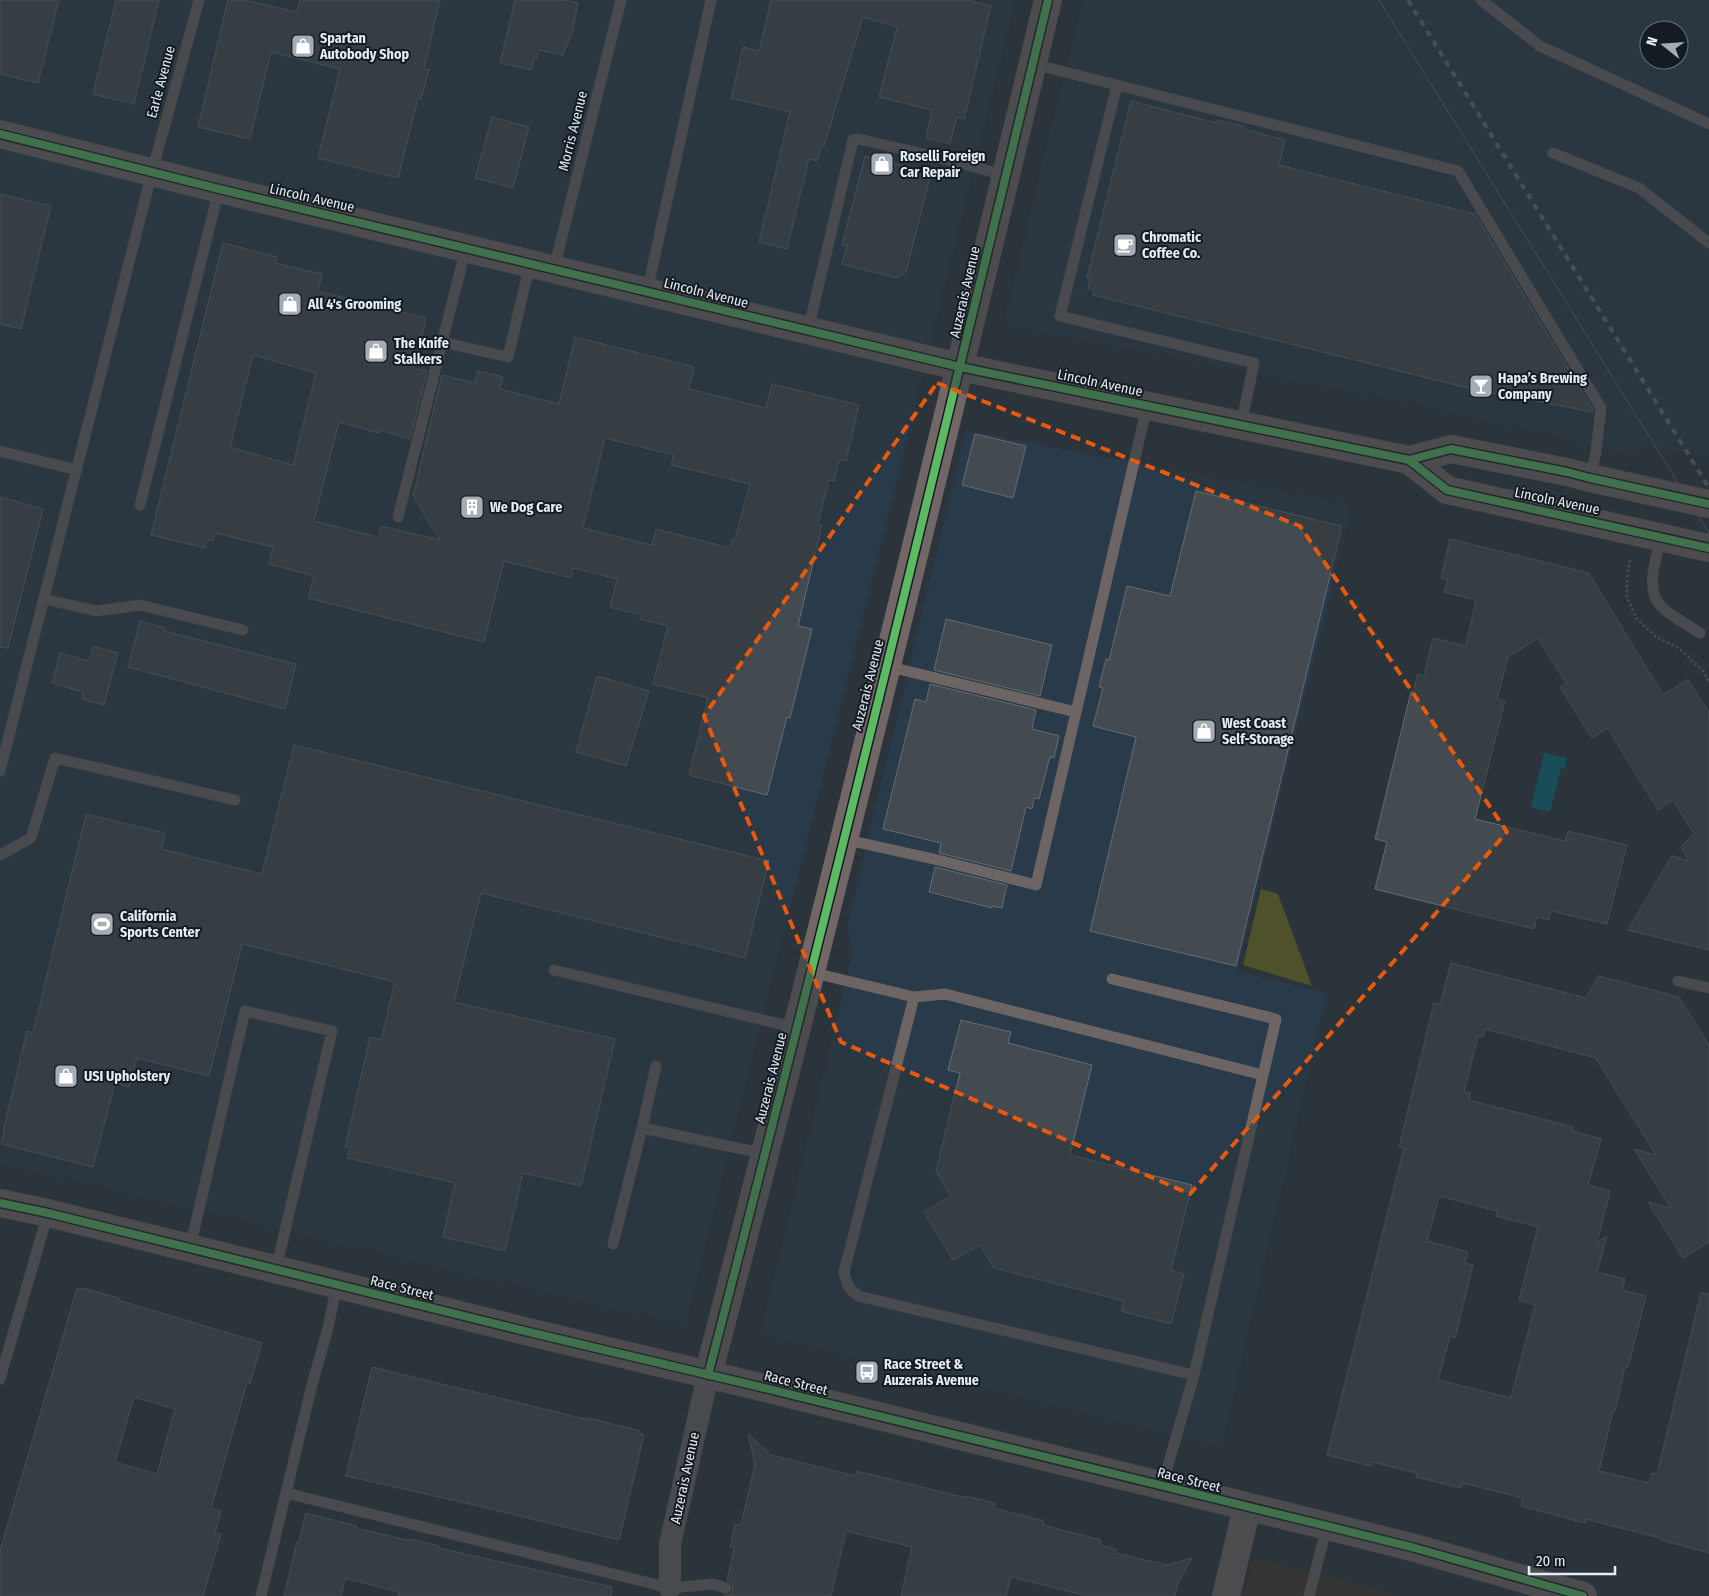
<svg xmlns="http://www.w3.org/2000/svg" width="1709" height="1596" viewBox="0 0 1709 1596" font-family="'Fira Sans Condensed',sans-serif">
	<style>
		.commercial { fill: #3f372b }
		.built { fill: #293a4b; fill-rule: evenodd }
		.green { fill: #4f512b }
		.water { fill: #046b7d }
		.building { fill: #444b50; stroke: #656c72; fill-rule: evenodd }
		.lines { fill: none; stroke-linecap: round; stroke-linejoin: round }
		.path { stroke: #686466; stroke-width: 3; stroke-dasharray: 2.5 2.5; stroke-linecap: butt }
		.lane { stroke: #6d6464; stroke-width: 11 }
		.street { stroke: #6d6464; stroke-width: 22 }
		.secondary { stroke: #736666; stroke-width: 28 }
		.tram { stroke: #6e6d71; stroke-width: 1 }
		.rail { stroke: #6e6d71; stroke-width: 4; stroke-dasharray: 6 6; stroke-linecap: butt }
		.cycleway-casing { stroke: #141b21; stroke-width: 11 }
		.cycleway { stroke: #5cba63; stroke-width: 8 }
		.marked { fill: none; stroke: #e8590c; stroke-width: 4; stroke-dasharray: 10 6; stroke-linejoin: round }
		.labels { text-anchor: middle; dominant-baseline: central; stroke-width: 4; stroke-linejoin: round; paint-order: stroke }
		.poi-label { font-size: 14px; font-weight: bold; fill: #e4edf5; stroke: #141b21; text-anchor: start }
		.street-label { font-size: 14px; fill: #e4edf5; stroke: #141b21 }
	</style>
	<rect width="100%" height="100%" fill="#2c343b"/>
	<path class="commercial" d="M1253,1558L1404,1596H1244Z"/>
	<path class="built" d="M0,0H1016L686,1325L0,1163Z
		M1083,0H1709V456L1644,447L1632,455L1433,407L1003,324ZM1649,30H1679V60H1649Z
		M966,430L1352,505L1237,971L1327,993L1222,1446L760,1333L853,952L847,926Z"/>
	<path class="green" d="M1261,889L1278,894L1312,986L1243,965Z"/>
	<path class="water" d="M1544,753L1567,758L1565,769L1561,768L1550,812L1531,807Z"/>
	<path class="building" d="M0,0H59L38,83L0,74Z
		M116,0H159L134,104L93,94Z
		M228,0H245L297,12L300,0H440L424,69L429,70L421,99L418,98L398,178L318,158L340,69L271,52L250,139L198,127Z
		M515,0H564L578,3L572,32L563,55L539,50L537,58H534L531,70L500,63Z
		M771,0H967L991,6L964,119L957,117L950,144L926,138L932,110L879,97L897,27L863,17L824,146H821L817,161L809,159L787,249L759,242L790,112L731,98L743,47L759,51Z
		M1131,101L1217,123L1218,120L1243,126V129L1285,140L1279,165L1475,214L1593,410V412L1472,389L1093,295L1094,290L1088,289L1090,279L1087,278Z
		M492,117L529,127L513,188L475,178Z
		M865,156L931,173L906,272L896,278L842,264L847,246L842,245Z
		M0,194L51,206L21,329L0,324Z
		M223,243L277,257L275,263L322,274L318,291L426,318L414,368L427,371L410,439L379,430L378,433L339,422L314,521L378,537L381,526L440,540L413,496L442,375L475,383L478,371L503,377L500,389L559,404L575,337L694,367L689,389L766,408L772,384L859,405L846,461L839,460L834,481L829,480L818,524L822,525L798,626L812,629L790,718L787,717L767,795L689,775L708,698L653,684L668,626L640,619L641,615L610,607L617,579L573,568L571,578L504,561L484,642L308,598L314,576L269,564L273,547L215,533L213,541L207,540L205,548L151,535ZM253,355L316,373L293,465L230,447ZM605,438L674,455L671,465L750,484L735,539H732L730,548L656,529L652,545L583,528Z
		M975,434L1026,446L1013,498L962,485Z
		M1196,491L1342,526L1236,966L1090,931L1136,737L1093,726L1103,688L1099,687L1106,659L1109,660L1127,586L1170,596Z
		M0,497L43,509L8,648L0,647Z
		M1450,539L1589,573L1663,695L1688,679L1709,713V950L1628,930L1672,856L1689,861L1681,847L1694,834L1673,800L1658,810L1608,728L1592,738L1560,687L1566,683L1538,638L1508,657L1497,699L1505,701L1475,819L1565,841L1568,831L1627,845L1607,924L1551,911L1549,920L1537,917L1534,929L1375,889L1387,842L1375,839L1411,692H1413L1418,674L1424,676L1433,638L1466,646L1476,600L1444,592L1448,580L1441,578Z
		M946,619L1052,645L1040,696L934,670Z
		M140,621L165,628L164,631L296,664L285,709L128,667Z
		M93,646L118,653L104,705L82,699L83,692L52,683L60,653L89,661Z
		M597,676L649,691L626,766L576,752Z
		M930,684L1036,710L1032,729L1059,736L1054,758L1050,757L1039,799L1034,798L1032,809L1026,807L1011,871L939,853L941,843L883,829L915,699L926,702Z
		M294,745L769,861L745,958L481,893L454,1002L615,1039L581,1186L523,1173L505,1251L443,1237L455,1183L347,1158L350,1148L345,1147L370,1037L381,1040L395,982L242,944L209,1076L137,1058L129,1087L115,1083L93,1167L1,1144L4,1131H3L27,1031L33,1033L86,814L165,833L161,849L262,874Z
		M935,867L1007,885L1002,908L992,906V908L929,892Z
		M1451,963L1586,998L1599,976L1679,997L1709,1046V1242L1683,1258L1648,1202L1671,1208L1634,1149L1656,1155L1596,1058L1485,1029L1483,1037L1478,1036L1464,1092L1470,1093L1469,1100L1573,1127L1572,1131L1601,1139L1588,1185L1610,1191L1597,1242L1607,1236L1597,1272L1625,1279L1622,1290L1646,1296L1628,1367H1625L1615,1411H1613L1599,1471L1649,1483L1652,1473L1657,1474L1701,1293L1709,1294V1553L1661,1540V1538L1613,1526L1586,1519L1585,1523L1521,1506L1523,1498L1463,1483L1461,1488L1416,1477L1417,1473L1372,1462L1371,1466L1327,1455L1404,1148L1399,1147L1434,1003L1440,1004ZM1439,1196L1497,1211L1496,1216L1538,1227L1519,1300L1535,1305L1511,1398L1438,1380L1450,1336L1455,1338L1473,1265L1465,1263L1468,1252L1427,1241Z
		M961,1020L1011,1032L1008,1043L1092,1065L1070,1155L1192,1185L1171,1270L1184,1274L1171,1324L1121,1311L1124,1301L994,1268L980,1245L953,1260L924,1212L951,1196L936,1171L960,1073L948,1070Z
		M77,1288L82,1290V1288L119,1298L118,1300L262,1343L250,1384L247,1383L211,1508L221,1511L215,1533L221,1534L203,1596H0V1551ZM134,1397L175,1409L157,1474L115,1462Z
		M372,1367L589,1420V1418L640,1431L639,1433L644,1435L619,1540L470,1504L346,1476Z
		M748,1434L771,1455L855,1476L857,1471L966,1498V1496L995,1503L994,1508L1044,1521L1043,1525L1101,1540L1100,1545L1116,1549L1115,1553L1167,1565L1192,1558L1177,1585L1175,1596H1088L1011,1577L1006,1596H901L912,1547L846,1531L831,1596H724L731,1594L733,1590L732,1583L727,1581L734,1548L730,1547L735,1524L741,1525L755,1464Z
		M306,1513L356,1526V1528L411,1541V1539L439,1546V1548L612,1587L611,1596H398L399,1592L345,1578L341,1596H284L297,1542L299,1543Z"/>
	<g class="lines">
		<path class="path" d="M1630,560L1627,577V597L1636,618L1655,636L1679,648L1703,671L1709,682"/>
		<path class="lane" d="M1481,0L1540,46L1709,124
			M1033,64L1117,85
			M1553,153L1639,188L1709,243
			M554,269L621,0
			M647,292L711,0
			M808,330L853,140L858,139C908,150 957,161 1006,176
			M442,342L508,357L530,264
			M1241,425L1254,363L1060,316L1117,85L1458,171L1601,408L1596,452L1590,478
			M0,451L77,470
			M140,505L219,189
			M398,517L466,248
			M1661,537C1657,557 1644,589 1661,606C1671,617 1687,624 1700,633
			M44,599L97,611L140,605L243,630
			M886,666L1076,712
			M0,771L152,172L199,0
			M843,839L938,860L1036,885L1147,406
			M0,855L31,838L55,758L235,800
			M554,970L797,1028
			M810,972L914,997L844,1272C847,1285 849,1292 862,1297L1194,1375L1162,1486
			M1112,979L1276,1019L1194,1375
			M1678,981L1709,988
			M914,997L945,994L1263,1075
			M656,1066L642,1128L766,1154
			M613,1244L642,1128
			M190,1248L245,1011L332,1031L276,1269
			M0,1379L48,1213
			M286,1493L670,1588L713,1584L726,1588
			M261,1596L313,1381L328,1328L337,1284
			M1309,1596L1327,1526"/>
		<path class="street" d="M670,1588V1544L708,1375"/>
		<path class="secondary" d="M0,134L219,189L960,367L1409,460L1451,449L1567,472L1590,478L1709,504
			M1409,460L1447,490L1709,548
			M0,1203L48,1213L533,1333L752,1385L1327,1526L1415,1548L1583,1596
			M708,1375C827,918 938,459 1048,0
			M1226,1596L1247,1507"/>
		<path class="tram" d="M1379,0L1709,533"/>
		<path class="rail" d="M1408,0L1709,488"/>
		<g class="cycleway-casing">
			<path id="cycleway" d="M0,134L219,189L960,367L1409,460L1451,449L1567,472L1590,478L1709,504
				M1409,460L1447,490L1709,548
				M0,1203L48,1213L533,1333L752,1385L1327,1526L1415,1548L1583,1596
				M708,1375C827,918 938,459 1048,0"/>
		</g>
		<use href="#cycleway" class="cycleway"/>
	</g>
	<path d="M0 0H1709V1596H0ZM937,383L1300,526L1507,832L1190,1194L841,1042L704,716Z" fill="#2c343b" fill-opacity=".55" fill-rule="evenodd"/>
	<path class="marked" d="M937,383L1300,526L1507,832L1190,1194L841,1042L704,716Z"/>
	<defs>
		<g id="shop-square" transform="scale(1.25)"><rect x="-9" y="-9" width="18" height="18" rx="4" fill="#a4acb4" stroke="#141b21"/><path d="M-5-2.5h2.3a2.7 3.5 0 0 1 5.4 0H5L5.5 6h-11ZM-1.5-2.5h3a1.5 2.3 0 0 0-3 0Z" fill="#fff"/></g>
		<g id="cafe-square" transform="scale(1.25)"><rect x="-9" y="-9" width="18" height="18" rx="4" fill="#a4acb4" stroke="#141b21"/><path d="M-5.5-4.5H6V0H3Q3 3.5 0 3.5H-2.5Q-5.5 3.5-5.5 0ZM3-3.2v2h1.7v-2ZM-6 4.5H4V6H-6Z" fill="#fff"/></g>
		<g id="bar-square" transform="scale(1.25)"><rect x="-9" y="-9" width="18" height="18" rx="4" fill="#a4acb4" stroke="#141b21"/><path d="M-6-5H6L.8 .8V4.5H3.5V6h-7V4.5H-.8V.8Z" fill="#fff"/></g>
		<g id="building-square" transform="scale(1.25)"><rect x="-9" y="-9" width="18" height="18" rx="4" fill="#a4acb4" stroke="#141b21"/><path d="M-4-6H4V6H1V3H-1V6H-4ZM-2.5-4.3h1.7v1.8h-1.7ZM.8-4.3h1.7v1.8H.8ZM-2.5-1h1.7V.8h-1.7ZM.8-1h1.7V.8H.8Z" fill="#fff"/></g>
		<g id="stadium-square" transform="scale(1.25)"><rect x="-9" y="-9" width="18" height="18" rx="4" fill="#a4acb4" stroke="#141b21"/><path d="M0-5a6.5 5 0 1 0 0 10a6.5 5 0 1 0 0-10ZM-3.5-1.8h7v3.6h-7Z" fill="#fff"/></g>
		<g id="bus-square" transform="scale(1.25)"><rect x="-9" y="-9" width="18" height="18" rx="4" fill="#a4acb4" stroke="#141b21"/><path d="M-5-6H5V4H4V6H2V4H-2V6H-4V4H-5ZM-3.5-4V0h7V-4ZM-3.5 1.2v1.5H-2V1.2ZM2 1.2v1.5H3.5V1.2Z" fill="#fff"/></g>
	</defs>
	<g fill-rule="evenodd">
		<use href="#shop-square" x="303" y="46"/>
		<use href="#shop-square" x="882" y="164"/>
		<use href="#cafe-square" x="1125" y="245"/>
		<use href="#shop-square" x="290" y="304"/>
		<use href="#shop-square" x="376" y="351"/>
		<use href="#bar-square" x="1481" y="386"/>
		<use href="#building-square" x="472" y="507"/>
		<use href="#shop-square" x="1204" y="731"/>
		<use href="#stadium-square" x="102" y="924"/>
		<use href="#shop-square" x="66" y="1076"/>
		<use href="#bus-square" x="867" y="1372"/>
	</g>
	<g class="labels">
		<g class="poi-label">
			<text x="320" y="38">Spartan<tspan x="320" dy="16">Autobody Shop</tspan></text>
			<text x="900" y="156">Roselli Foreign<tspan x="900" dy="16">Car Repair</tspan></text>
			<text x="1142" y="237">Chromatic<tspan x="1142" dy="16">Coffee Co.</tspan></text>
			<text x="308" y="304">All 4's Grooming</text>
			<text x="394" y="343">The Knife<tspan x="394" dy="16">Stalkers</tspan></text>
			<text x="1498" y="378">Hapa’s Brewing<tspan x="1498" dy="16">Company</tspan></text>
			<text x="490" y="507">We Dog Care</text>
			<text x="1222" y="723">West Coast<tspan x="1222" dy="16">Self-Storage</tspan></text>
			<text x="120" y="916">California<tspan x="120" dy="16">Sports Center</tspan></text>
			<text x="84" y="1076">USI Upholstery</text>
			<text x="884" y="1364">Race Street &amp;<tspan x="884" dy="16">Auzerais Avenue</tspan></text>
		</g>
		<g class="street-label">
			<text transform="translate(161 82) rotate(-75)">Earle Avenue</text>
			<text transform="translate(573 131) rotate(-76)">Morris Avenue</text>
			<text transform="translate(312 198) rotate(13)">Lincoln Avenue</text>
			<text transform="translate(965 292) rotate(-77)">Auzerais Avenue</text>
			<text transform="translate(706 293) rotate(14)">Lincoln Avenue</text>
			<text transform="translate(1100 383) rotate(12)">Lincoln Avenue</text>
			<text transform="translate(1557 501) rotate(12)">Lincoln Avenue</text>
			<text transform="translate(868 685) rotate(-76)">Auzerais Avenue</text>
			<text transform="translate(771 1078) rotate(-76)">Auzerais Avenue</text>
			<text transform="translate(402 1288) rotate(14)">Race Street</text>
			<text transform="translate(796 1383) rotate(14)">Race Street</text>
			<text transform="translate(685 1478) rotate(-78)">Auzerais Avenue</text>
			<text transform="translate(1189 1480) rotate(14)">Race Street</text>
		</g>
	</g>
	<g transform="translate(1664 45) rotate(287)"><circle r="24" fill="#141b21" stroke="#676f76"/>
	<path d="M0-4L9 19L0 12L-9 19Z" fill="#a4acb4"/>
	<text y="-8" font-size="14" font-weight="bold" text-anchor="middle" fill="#e4edf5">N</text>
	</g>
	<path d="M1529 1566v8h86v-8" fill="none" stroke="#e4edf5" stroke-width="2.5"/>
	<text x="1536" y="1566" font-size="15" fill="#e4edf5" stroke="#141b21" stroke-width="4" paint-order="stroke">20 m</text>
</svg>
